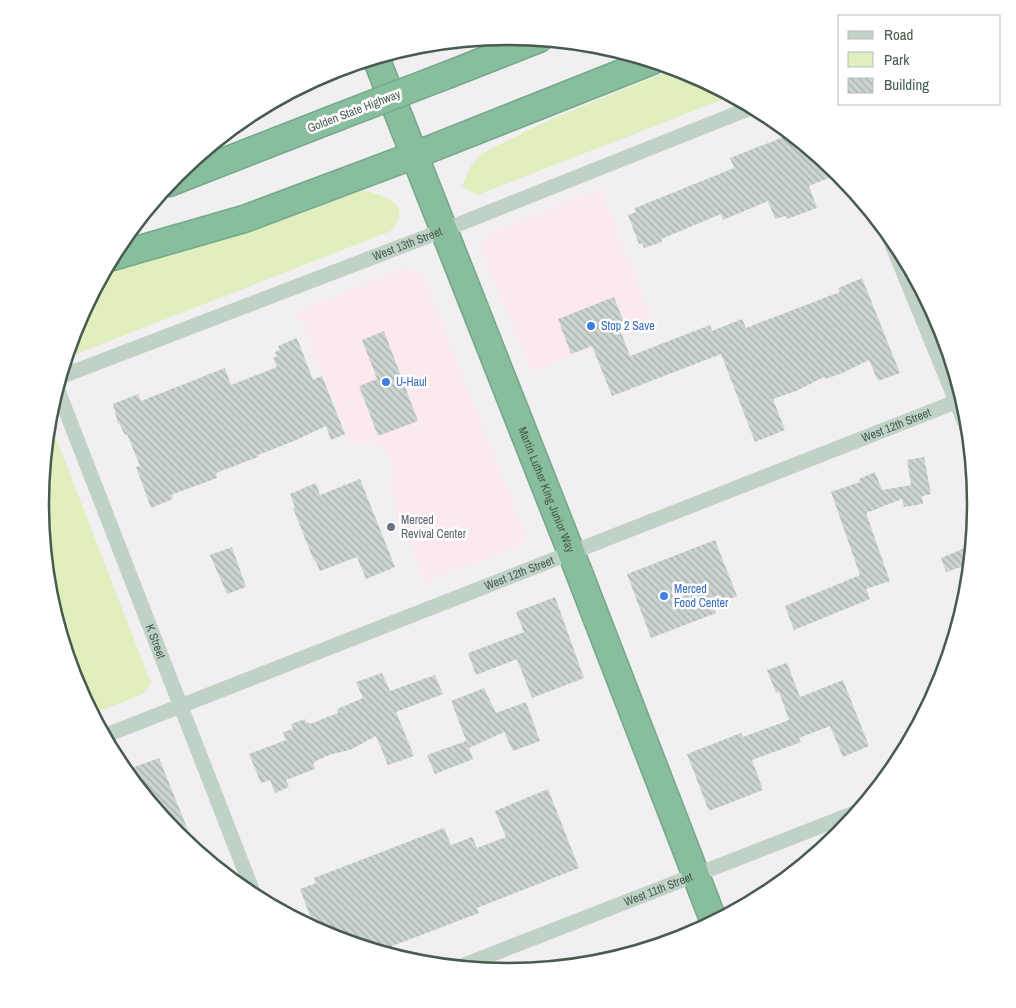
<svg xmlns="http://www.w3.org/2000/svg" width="1016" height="1008" viewBox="0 0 1016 1008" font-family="'Archivo Narrow',sans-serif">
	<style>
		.commercial { fill: #fce9f0 }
		.green { fill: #e1eebe }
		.building { fill: url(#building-back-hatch) }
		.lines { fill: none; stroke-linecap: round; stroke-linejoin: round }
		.highway-casing { stroke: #73a989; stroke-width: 29 }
		.street { stroke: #c0d1c6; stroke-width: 15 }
		.highway { stroke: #88bd9d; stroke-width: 26 }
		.highway-bridge-casing { stroke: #73a989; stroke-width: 29; stroke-linecap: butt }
		.highway-bridge { stroke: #88bd9d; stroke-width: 26 }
		.shop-dot { fill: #3f7fe0; stroke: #fff; stroke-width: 2 }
		.worship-dot { fill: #6b7280; stroke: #fff; stroke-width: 2 }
		.labels { text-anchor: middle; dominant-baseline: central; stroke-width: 5; stroke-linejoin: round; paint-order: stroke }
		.street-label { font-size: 12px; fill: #475c4f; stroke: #fff }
		.shop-label { font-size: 12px; fill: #366cbe; stroke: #fff; text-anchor: start }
		.worship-label { font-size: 12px; fill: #5b616d; stroke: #fff; text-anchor: start }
		.rim { fill: none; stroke: #475c4f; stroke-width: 2.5 }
	</style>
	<defs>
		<pattern id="building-back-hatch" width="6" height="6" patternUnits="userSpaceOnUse" patternTransform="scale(1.25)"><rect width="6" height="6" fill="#cbd4d1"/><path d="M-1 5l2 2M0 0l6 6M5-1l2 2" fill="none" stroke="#a7afac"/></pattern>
	</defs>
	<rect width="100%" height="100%" fill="#f1eff1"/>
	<path class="commercial" d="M601,189L654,324L531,372L482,252L483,242L491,233Z
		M405,267L423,275L526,535L519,546L425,582L391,494V484L395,475L388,454L379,446L368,442L352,444L297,312Z
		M786,878L768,893L741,907L737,897Z"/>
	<path class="green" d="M675,68L687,72L732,96L477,195L462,186L471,166L482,153L552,119Z
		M363,190C386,196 414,205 391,231L66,358L76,325L104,273L249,230Z
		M49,420L151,683L143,694L92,714L76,683L49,595L40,504Z"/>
	<path class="building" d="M791,134L825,162L831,177L809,186L817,208L787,219L786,216L775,219L768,201L723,220L721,214L661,239L662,242L644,248L642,243L639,244L628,215L636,212L635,208L734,168L730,158Z
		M862,278L900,373L878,381L869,360L840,374L825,379L824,377L796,391L773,399L785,430L755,442L721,354L612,396L592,346L571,354L558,319L614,297L625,325L619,327L630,356L710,325L712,331L742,319L746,328L840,292L838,288Z
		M384,331L418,421L378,436L359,386L377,379L362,340Z
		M297,338L313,380L322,376L345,434L331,440L326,426L294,441L258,455V457L216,473L217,478L171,495L173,499L151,508L136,467L140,466L127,434L125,435L119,423L118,424L113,404L138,394L141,401L225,368L231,385L277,367L273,358L277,357L275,352L280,350L278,346Z
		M924,457L931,494L922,496L923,504L904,507L902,499L866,513L890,581L866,589L870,599L794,630L785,606L860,575L831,492L860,482L859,479L875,472L882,490L911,485L907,460Z
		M360,479L395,567L366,579L357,557L320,571L315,560L314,561L293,508L295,507L290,494L316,483L320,495Z
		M715,540L737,596L713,605L716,613L651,638L627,574Z
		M232,547L246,587L227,594L210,555Z
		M967,547L971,556L970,564L946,572L941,558Z
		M555,597L584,678L532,698L517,659L476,675L468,653L524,632L516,612Z
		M787,663L800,697L843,680L869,746L843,757L830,726L799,738L801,742L752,760L763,790L709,811L687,754L741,733L743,737L789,720L779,692L776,693L767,670Z
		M382,673L390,691L435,675L443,694L396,712L414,756L388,765L376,736L350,750L332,754L318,760L313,763L315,769L286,780L289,787L275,793L270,780L261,783L249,754L286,740L283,732L293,729L291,724L305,719L306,723L309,722L310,724L338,713L337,709L363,698L356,682Z
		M484,688L496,713L526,702L540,741L513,751L504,732L469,748L451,701Z
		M466,741L473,759L435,774L427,755Z
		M159,758L196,850L177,835L140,789L132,768Z
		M548,789L579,868L477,908L479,913L379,951L329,936L315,929L300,889L316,883L314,878L444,828L451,845L472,837L477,848L506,837L495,811Z"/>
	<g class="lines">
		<g class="highway-casing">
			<g id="highway">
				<path id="s5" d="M376,58L571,552L714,922"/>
				<path d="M450,74L539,39"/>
				<path d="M169,183L338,117"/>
				<path d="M112,257L244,219L415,155L652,61"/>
			</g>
		</g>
		<g class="street">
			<path d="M887,232L969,433"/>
			<path id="s1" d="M60,377L444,230L753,107"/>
			<path id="s2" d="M57,388L255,897"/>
			<path id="s3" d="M104,736L963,399"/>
			<path id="s4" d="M459,967L857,812"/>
		</g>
		<use href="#highway" class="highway"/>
		<g class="highway-bridge-casing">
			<path id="highway-bridge" d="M338,117L450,74"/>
		</g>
		<use href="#highway-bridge" class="highway-bridge"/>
	</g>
	<g class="shop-dot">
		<circle cx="591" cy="326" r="5"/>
		<circle cx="386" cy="382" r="5"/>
		<circle cx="664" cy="596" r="5"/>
	</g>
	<circle class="worship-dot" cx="391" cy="527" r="5"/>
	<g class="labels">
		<g class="street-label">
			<text transform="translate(354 111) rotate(-21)">Golden State Highway</text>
			<text stroke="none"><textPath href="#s1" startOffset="372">West 13th Street</textPath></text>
			<text stroke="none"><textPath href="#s3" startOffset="851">West 12th Street</textPath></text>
			<text stroke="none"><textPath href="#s5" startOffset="464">Martin Luther King Junior Way</textPath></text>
			<text stroke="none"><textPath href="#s3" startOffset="446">West 12th Street</textPath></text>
			<text stroke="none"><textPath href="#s2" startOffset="272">K Street</textPath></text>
			<text stroke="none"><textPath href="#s4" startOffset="214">West 11th Street</textPath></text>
		</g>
		<g class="shop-label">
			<text x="601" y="326">Stop 2 Save</text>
			<text x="396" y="382">U-Haul</text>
			<text x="674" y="589">Merced<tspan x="674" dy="14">Food Center</tspan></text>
		</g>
		<g class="worship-label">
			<text x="401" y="520">Merced<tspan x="401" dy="14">Revival Center</tspan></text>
		</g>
	</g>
	<path d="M0 0H1016V1008H0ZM49 504a459 459 0 1 1 918 0a459 459 0 1 1-918 0Z" fill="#fff" fill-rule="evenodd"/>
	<path class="rim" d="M49 504a459 459 0 1 1 918 0a459 459 0 1 1-918 0Z"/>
	<rect x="838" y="15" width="162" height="90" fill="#ffffff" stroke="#b5beb9"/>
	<rect x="848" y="31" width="25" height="8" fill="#c0d1c6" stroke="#b5beb9"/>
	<text x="884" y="40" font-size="15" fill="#475c4f">Road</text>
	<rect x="848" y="52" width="25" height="15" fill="#e1eebe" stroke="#b5beb9"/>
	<text x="884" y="65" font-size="15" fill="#475c4f">Park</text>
	<rect x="848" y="78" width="25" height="15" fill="url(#building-back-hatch)" stroke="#b5beb9"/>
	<text x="884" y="90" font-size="15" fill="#475c4f">Building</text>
</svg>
